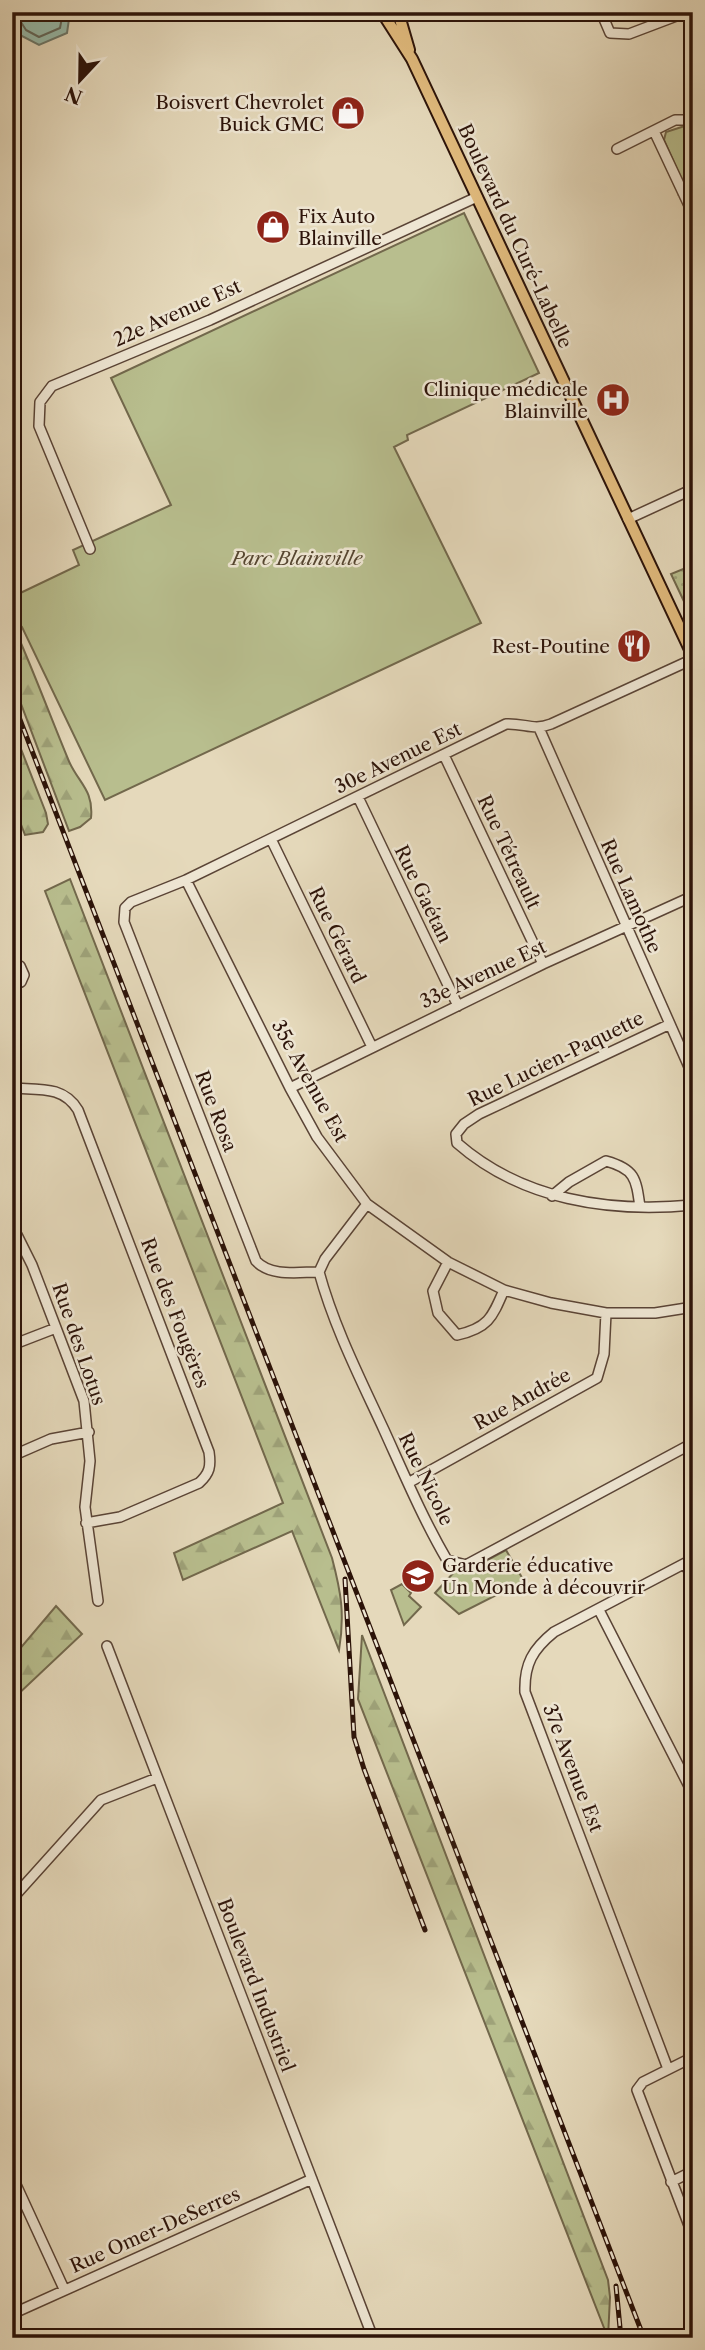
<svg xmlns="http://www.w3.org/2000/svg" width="705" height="2350" viewBox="0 0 705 2350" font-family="'Libre Caslon Text',serif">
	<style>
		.grass { fill: url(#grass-dots); stroke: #72684c; stroke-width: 2 }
		.forest { fill: url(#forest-firs); stroke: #72684c; stroke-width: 2 }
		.green { fill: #b8be8e; stroke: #72684c; stroke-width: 2 }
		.water { fill: #97bbab; stroke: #6c786a; stroke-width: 2 }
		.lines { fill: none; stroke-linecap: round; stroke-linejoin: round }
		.shore { stroke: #62675a; stroke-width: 2 }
		.minor-casing { stroke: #5a4436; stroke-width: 12 }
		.major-casing { stroke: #2c1309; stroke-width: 14 }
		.minor { stroke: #eee6d3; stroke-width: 9 }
		.major { stroke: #e2bc7e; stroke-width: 10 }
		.rail-casing { stroke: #2c1309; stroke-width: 5 }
		.rail { stroke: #eee6d3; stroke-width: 2.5; stroke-dasharray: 8; stroke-linecap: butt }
		.labels { text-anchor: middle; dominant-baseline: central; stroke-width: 5; stroke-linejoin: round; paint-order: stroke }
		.poi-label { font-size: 19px; fill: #2c1309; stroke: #eee6d3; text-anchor: end }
		.street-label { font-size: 19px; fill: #2c1309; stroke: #eee6d3 }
		.park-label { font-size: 19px; font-style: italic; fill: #564631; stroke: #eee6d3 }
	</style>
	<defs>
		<pattern id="grass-dots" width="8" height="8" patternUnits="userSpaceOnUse" patternTransform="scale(1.75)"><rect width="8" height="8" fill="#b8be8e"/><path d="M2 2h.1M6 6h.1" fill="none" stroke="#9ea279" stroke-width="1.8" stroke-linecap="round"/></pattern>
		<pattern id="forest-firs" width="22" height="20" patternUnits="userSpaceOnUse" patternTransform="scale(1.75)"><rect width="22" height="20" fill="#b8be8e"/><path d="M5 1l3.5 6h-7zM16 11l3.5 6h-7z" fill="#9ea279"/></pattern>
	</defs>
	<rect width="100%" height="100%" fill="#e5d9bb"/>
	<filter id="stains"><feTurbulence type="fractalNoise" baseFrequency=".00286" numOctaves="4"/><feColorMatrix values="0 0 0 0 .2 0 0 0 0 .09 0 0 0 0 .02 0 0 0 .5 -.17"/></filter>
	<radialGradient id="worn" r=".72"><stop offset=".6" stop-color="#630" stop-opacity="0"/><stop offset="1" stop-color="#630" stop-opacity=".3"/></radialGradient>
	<path class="grass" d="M693,565V611L689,612L671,574Z"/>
	<path class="forest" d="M12,629L17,634C35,675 51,718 68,759C77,782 94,789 91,818L80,827L69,831L12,680Z
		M12,726L46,813L48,824L43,832L25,835L12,801Z
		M70,879L332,1558C341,1592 345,1614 339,1650L292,1531L183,1580L174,1553L283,1503L45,891Z
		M56,1606L82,1634L12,1700V1658Z
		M362,1635L608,2280L610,2297L608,2338L358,1699Z"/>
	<path class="green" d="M691,124L693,128V179L683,183L664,140L666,132Z
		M464,213L539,373L407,435L408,440L394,447L481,623L105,800L22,627L12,616V597L79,565L73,550L171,505L111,378Z
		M506,1550L524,1581L459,1614L435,1593L456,1570H469Z
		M402,1584L411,1593L409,1596L421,1607L404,1625L391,1590Z"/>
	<path class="water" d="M12,12H70L67,33L39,45L20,35Z"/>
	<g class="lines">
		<path class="shore" d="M12,17L19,19L26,30L39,37L60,28L63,12"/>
		<g class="minor-casing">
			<path id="minor" d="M601,12L610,33L629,34L687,12
				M650,12L655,24
				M654,131L693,214
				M617,149L675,120H693
				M683,193L693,188
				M628,519L693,489
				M90,549L39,426L40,402L52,386L210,320L477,197
				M539,728L693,1076
				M444,755L543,964
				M358,797L458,1006
				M271,839L372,1047
				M186,880L290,1088L317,1137L367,1204L448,1262L504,1290L551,1303L606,1313H655L693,1307
				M12,963L20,966L24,975L21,982L12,986
				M668,1025L479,1114L464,1124L456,1134L457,1143C522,1200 609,1213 693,1205
				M12,1088C38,1090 63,1085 78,1110L209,1452C211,1466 210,1473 199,1483L120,1517L86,1523
				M290,1088L543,964L693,896
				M552,1196L569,1182L606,1161C635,1169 636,1178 640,1207
				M367,1204L325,1259L319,1272C334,1327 360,1378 384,1430C404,1474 423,1519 447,1560L466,1565L693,1443
				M12,1230L17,1235L32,1265L84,1401L90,1461L85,1507L98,1601
				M448,1262L433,1291L438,1313L457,1335C488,1328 492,1318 504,1290
				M319,1272C298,1272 271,1277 256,1261L124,922L125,908L131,902L186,880L506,724C525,723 533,731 551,724L693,659
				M12,1345L56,1328
				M12,1456L51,1439L89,1432
				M408,1483L597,1378L604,1354L606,1313
				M685,1564L693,1579
				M599,1610L693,1794
				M107,1646L373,2338
				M12,1899L101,1800L157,1778
				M693,2057L643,2082L637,2090L693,2236
				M668,2069L525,1692C524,1664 533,1649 554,1632L693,1559
				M12,2176L64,2289
				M671,2182L693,2171
				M12,2314L312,2179"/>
		</g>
		<g class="major-casing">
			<path id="major" d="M382,12L412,59L693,656
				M398,12L409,50"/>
		</g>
		<use href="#minor" class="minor"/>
		<use href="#major" class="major"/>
		<g class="rail-casing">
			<path id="rail" d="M12,699L644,2338
				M345,1579L354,1737L364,1769L425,1930
				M616,2286L621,2338"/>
		</g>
		<use href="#rail" class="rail"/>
	</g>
	<defs>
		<g id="shop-disc" transform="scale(1.75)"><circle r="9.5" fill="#8f2418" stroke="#eee6d3"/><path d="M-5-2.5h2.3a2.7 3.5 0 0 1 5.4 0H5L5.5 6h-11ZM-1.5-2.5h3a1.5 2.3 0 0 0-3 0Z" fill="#fff"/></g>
		<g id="hospital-disc" transform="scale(1.75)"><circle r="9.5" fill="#8f2418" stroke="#eee6d3"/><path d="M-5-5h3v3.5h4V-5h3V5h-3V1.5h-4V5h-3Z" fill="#fff"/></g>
		<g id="restaurant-disc" transform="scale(1.75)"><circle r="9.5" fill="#8f2418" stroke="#eee6d3"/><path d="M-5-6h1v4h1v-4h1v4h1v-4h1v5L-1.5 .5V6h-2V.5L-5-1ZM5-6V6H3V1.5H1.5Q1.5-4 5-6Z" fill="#fff"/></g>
		<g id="school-disc" transform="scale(1.75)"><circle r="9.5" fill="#8f2418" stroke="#eee6d3"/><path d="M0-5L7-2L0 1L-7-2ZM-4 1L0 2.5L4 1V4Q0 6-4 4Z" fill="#fff"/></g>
	</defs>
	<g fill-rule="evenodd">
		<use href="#shop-disc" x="348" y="113"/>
		<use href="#shop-disc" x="273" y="227"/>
		<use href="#hospital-disc" x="613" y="400"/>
		<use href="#restaurant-disc" x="634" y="646"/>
		<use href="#school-disc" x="418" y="1576"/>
	</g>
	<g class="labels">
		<g class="poi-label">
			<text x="324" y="102">Boisvert Chevrolet<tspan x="324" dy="22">Buick GMC</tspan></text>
			<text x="298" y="216" text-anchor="start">Fix Auto<tspan x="298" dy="22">Blainville</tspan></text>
			<text x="588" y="389">Clinique médicale<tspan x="588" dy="22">Blainville</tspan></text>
			<text x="610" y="646">Rest-Poutine</text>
			<text x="442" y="1565" text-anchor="start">Garderie éducative<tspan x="442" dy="22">Un Monde à découvrir</tspan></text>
		</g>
		<g class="street-label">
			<text transform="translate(515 236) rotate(65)">Boulevard du Curé-Labelle</text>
			<text transform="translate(177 313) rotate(-24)">22e Avenue Est</text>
			<text transform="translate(398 758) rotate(-26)">30e Avenue Est</text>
			<text transform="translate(509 852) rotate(65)">Rue Tétreault</text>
			<text transform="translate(423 894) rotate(64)">Rue Gaétan</text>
			<text transform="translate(631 896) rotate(66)">Rue Lamothe</text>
			<text transform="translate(337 935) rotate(64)">Rue Gérard</text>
			<text transform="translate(483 974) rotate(-25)">33e Avenue Est</text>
			<text transform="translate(556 1059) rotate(-26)">Rue Lucien-Paquette</text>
			<text transform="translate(310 1081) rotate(61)">35e Avenue Est</text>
			<text transform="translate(216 1111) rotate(69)">Rue Rosa</text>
			<text transform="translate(175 1313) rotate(69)">Rue des Fougères</text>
			<text transform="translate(79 1344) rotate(71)">Rue des Lotus</text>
			<text transform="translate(522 1399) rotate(-29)">Rue Andrée</text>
			<text transform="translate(426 1479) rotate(64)">Rue Nicole</text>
			<text transform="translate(573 1768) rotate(69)">37e Avenue Est</text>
			<text transform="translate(256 1985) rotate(69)">Boulevard Industriel</text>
			<text transform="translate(155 2230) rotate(-24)">Rue Omer-DeSerres</text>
		</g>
		<g class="park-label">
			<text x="297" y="558">Parc Blainville</text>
		</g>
	</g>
	<rect width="705" height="2350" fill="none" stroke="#e5d9bb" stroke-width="42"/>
	<rect x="14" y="14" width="677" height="2322" fill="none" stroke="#2c1309" stroke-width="3.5"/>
	<rect x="21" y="21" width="663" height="2308" fill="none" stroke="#2c1309" stroke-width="2"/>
	<g transform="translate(80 80) rotate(202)" stroke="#eee6d3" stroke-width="5" paint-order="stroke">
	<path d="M0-5L12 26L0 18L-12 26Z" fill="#2c1309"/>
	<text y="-10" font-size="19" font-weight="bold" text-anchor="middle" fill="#2c1309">N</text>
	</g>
	<rect width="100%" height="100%" filter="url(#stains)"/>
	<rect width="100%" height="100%" fill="url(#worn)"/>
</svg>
